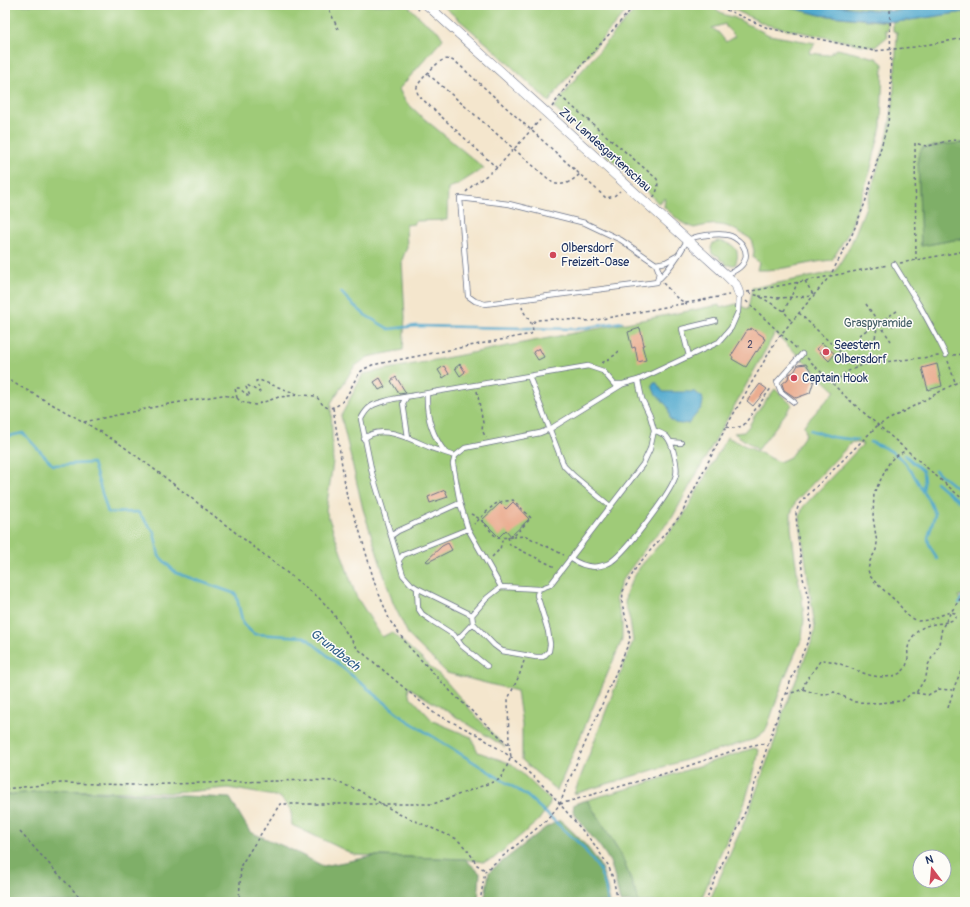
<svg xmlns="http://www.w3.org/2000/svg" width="970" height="907" viewBox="0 0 970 907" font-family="Pangolin,sans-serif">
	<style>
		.green { fill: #9fcb78; stroke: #5d7d6b; fill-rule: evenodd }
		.forest { fill: #7faf68; stroke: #4d6f63 }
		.water { fill: #50a8cd; stroke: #366c96 }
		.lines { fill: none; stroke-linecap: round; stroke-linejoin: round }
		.stream { stroke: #50a8cd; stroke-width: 2.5 }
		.building { fill: #eaad91 }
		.service-casing { stroke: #676f85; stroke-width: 6 }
		.minor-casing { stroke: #676f85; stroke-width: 10 }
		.path { stroke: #676f85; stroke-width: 1.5; stroke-dasharray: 3 3; stroke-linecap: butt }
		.service { stroke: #fff; stroke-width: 4.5 }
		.minor { stroke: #fff; stroke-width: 9 }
		.poi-dot { fill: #d1495b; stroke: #fdfcf7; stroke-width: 1.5 }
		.labels { text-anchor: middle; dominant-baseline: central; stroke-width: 3; stroke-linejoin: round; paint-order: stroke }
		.number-label { font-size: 10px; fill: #4f4e6b }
		.street-label { font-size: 12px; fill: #1b2f5e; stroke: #fdfcf7 }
		.poi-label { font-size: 12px; fill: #1b2f5e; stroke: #fdfcf7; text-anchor: start }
		.park-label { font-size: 12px; fill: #435e66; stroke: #fdfcf7 }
		.water-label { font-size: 13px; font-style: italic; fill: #305f8a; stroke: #fdfcf7 }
	</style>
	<rect width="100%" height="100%" fill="#fdfcf7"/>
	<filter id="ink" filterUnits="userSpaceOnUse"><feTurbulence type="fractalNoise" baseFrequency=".025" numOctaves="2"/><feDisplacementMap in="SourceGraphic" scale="8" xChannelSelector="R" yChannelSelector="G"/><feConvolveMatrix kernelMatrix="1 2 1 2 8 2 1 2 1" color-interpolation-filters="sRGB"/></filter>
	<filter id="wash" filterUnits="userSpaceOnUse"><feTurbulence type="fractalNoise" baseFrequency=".012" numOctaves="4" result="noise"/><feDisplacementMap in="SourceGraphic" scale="16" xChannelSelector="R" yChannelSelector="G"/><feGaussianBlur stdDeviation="0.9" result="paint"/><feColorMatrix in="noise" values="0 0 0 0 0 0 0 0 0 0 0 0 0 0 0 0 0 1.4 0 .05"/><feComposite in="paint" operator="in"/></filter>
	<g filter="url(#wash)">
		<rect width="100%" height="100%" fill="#f4e6cd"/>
		<path class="green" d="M5,5H407L426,23L438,31L443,39L399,89L405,101L421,116L484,168L457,185L448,188L447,220L416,221L414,224L406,225L407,247L402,260L405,317L403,350L368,357L354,367L331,403L333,462L326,510L356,596L382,637L392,632L444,679L475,715L505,747L408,687L409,695L433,721L471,737L478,752L512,764L551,801L548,807L538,821L493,859L483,862L465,859L355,855L292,825L291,810L280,797L228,788L174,793L53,790L5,795Z
			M442,5H632L561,85L549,102L493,49Z
			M639,5H709L725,15L733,17L769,35L815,43L809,53L828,55L837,49L876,58L883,64L881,127L870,172L849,232L832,260C807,262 783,271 757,270L759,262L753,258L754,251L751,239C728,225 721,221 694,228L681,222L664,207L665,198L658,203L646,190L554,108L579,74ZM725,24L726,27L735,36L726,42L719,33L712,28Z
			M724,5H781L820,15L888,22V31L885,30L888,36L875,47L862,45L767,25Z
			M828,5H888V11Z
			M892,5H948L897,11H893Z
			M965,12V145L962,143L922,148L918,157L921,246L965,238V595L958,596L965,607V902H709L749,811L780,726L782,715L813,638L815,627L801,529L800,516L803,507L863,444L852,442L796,501L791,513V528L798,579L802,598L804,620L802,638L785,677L766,730L755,739L574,794L633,641L630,620L625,604L626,594L630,584L640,567L682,518L727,437L779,462L790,457L806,434L804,425L835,391L775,333L672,518L651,541L622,580L616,598L622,622V640L557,791L522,760V725L517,691L447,673L409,636L393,603L363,509L341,416L363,374L719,305L720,308L736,304L748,309L752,288L835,272L851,244L865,209L888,134L893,104L897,36V32L893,31V22ZM920,857H944V881H920Z
			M718,241C733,243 742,249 735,265H726L724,261L720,260L719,256L712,254L711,248L713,243Z
			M775,389L792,405L758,450L734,433L744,432L749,426L755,415Z
			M754,748L759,750L756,765L743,808L721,852L700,902H639L621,854L587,800L644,784Z"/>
		<path class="forest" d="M962,143L965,145V238L921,246L918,157L922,148L947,144Z
			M53,790L230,798L250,832L288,848L323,866L375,856L465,859L480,873L478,902H5V795Z
			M587,800L621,854L639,902H620C617,889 615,874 610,862C600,843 583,829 573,811L574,804Z
			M560,820C574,832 588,846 598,862C605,874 607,889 610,902H484L489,872L545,828Z"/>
		<path class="water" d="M781,5H828L874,10L897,11L948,5H965V12L897,22L820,15Z
			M654,382H656L663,392H695L702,397L703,401L702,407L689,423L681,424L675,423L670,419L668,407L655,393L652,385Z"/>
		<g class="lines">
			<path class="stream" d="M341,292L349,301L365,315L389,329L416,326L576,329L622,322
				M810,430L832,437L857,440
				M5,437L23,433L53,465L93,463L108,513L138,512L154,532L159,556L176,573L236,594L243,624L254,634L305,637L405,719L526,795L582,846L599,869L605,885L608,902
				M870,442C901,452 908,464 923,491
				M905,455L923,471L924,483L923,491L930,502L935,514L928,538L929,544L937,559
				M935,470L965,495
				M936,482L965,507
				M959,603L965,593"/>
		</g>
		<g id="blocks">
			<path class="building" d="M640,328L644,345H642L646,360L638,362L635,347L632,348L628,332Z
				M751,328L764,337L763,338L765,339L757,352L756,351L746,367L732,359L733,357L731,356L748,329L750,330Z
				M822,343L835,354L829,361L817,349Z
				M539,348L544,357L538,360L533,352Z
				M460,364L465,372L460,376L455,368Z
				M806,364L815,377L810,393L796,398L784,390L782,384L788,379L789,374L794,372L798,365Z
				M937,364L942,386L928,390L922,368Z
				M444,366L449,374L443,378L438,370Z
				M396,377L406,393L399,394L391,381Z
				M380,378L385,387L379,390L374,382Z
				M760,384L767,389L753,406L747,401Z
				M445,490L448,497L430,503L428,497Z
				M513,502L529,519L511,536L506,530L499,537L482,520L500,503L506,509Z
				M448,543L452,550L428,562L426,561L442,546Z"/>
		</g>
	</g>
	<g filter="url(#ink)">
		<use href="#blocks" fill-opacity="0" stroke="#676f85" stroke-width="1"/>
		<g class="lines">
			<g class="service-casing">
				<path id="service" d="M460,198L509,204L585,223L621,240L656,264L659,272L657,282L650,283L485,304L475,301L468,296Z
					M656,264L666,262L677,256
					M894,264L921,308L939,341L946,355
					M660,278C667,271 673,263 679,254C682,250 685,242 689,240C694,236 702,236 707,235C715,234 724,233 731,236C753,246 750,269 725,274
					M689,356L682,329L715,321
					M529,376L564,466L574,476L610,506
					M427,394C426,415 431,434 445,452
					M406,398L403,403L408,437
					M794,402L781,392L777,382L802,354
					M364,439C380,422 415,441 431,448C439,451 447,453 455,456
					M670,442L681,443
					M391,536L398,531L460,503
					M570,558C580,565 592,569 604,565C607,564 610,563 612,561C627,550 671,493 676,475C678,467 673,444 667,437C664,434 658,432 654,430
					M399,560L403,555L468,529
					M501,587L468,529L460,503L453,464L455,456L465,448L540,433L550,429L623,384L638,380L719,342L731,328L738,312L739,294
					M417,588L418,608L422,614L432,621L454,635L462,646L487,666
					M539,589L537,595L548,631L550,644L549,651L543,657H536L502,651L494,645L473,623L472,615L487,598L501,587L539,589L550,585L643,464L650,449L654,430L650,416L642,399L638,380
					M472,615L417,588L411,584L403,575L372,473L361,419C370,402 377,404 393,399L588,366L603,371L614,384H623
					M458,639L473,623"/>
			</g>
			<g class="minor-casing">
				<path id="minor" d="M427,5L725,274L736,285L739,294"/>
			</g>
			<path class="path" d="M327,5L338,29
				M413,5L419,10
				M715,5L768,28L874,51L914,47L965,38
				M428,74L553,183C564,187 572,181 580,174
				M560,96L657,179C659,187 657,192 653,198
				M552,107L580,67L635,5
				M497,168L419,96C418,94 416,91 417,87C419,81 437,62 443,60C448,58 452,60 456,62L606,198L614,196L620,191
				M466,192L473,185L497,168L540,120
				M916,260L915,143C919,144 924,146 928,146C941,144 951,137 965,142
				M900,263L965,251
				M805,281L814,296
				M663,283L677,298L687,304
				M747,292L888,265
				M749,293L759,296L784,311L791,321
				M759,296L777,298L814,296
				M746,301L797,349
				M866,304L891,341
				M784,311L798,282
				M799,313L856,367
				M533,323L536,320L556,319L591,321L729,295
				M859,335L897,311
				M875,338L878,323L894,326
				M953,355L965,354
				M807,358L847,398L965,501
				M948,361L955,382
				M602,363L615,355L621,349
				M5,378L84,422L120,444L158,472L318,597L330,609L357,648L434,713L478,735L511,757L548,790L594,844L608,865L613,878L618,902
				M834,383L846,372L865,364L939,356
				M477,391L483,423L482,430L486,438
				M237,398L235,388H239L249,397L250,396L246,387L247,385L259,392L260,391L256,381L259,380L300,395L316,396L323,405L328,408C347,407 349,387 359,374C362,369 367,368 372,365L531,334L533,332C532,318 525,318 522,307
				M333,408L347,497L359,529L375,584L390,621L409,647L452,693L509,745
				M84,422L169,404L223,395L237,398L241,402L255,405L279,397L298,395
				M726,427L734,428L743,426L772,387
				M471,514L480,519L497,538L513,537L531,518L513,500C509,501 503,501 499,502C493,504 480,519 474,524
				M508,537L510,545L555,567
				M513,537L526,536L564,555
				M492,557L500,549L503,537
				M803,689L804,684L820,661L822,660C838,660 857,673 874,676C887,678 904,677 907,663C909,658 907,652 908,648C909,641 914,634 919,630C930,621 945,626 956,618L955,613L950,612L928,620L918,621L908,616L897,602L877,584L870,576L868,570L870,561L876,550L877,543L873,517L874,493L889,463L893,458L906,450
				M916,693L928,695L939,689L952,690
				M786,694L795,692L803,689C812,693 825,696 834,692L855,702L879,703L902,701L912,693H916L926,677L928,665L939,644L942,628L951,612L965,592
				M948,708L955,685L965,662
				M5,789L61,783L133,785L310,780L334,781L358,790L399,814L457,839L469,852L477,865L485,870
				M560,804L673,771L741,748L753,745L767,743
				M20,832L84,902
				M239,902L241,865L280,804H433L501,779L511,757L509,745L508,699L519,676L524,661
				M480,902L485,871L547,820L560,804L567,785L630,640L629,629L622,604L623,591L637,566L681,515L726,427L777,339L830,276L851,237L865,203L888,123L891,93L890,5
				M705,902L746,810L785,694L810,636L811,625L808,597L803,578L797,528L796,513L799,504L877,426L965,378"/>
			<use href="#service" class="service"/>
			<use href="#minor" class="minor"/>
		</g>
	</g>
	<g class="poi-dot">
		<circle cx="553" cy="255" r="4"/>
		<circle cx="826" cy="352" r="4"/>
		<circle cx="794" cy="378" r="4"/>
	</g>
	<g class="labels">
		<g class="number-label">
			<text x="750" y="345">2</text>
		</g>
		<g class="street-label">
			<text transform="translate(605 150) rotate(42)">Zur Landesgartenschau</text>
		</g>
		<g class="poi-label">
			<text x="561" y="248">Olbersdorf<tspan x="561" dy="14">Freizeit-Oase</tspan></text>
			<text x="834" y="345">Seestern<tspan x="834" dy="14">Olbersdorf</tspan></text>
			<text x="802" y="378">Captain Hook</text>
		</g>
		<g class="park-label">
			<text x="878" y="323">Graspyramide</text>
		</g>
		<g class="water-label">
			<text transform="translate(335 650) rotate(38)">Grundbach</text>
		</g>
	</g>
	<rect width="970" height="907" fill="none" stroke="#fdfcf7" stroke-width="20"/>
	<g transform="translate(932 869) rotate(344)"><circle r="19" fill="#fdfcf7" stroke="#a3aaba"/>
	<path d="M0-3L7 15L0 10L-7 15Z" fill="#d1495b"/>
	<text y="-6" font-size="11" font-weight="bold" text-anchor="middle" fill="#1b2f5e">N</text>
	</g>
</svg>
